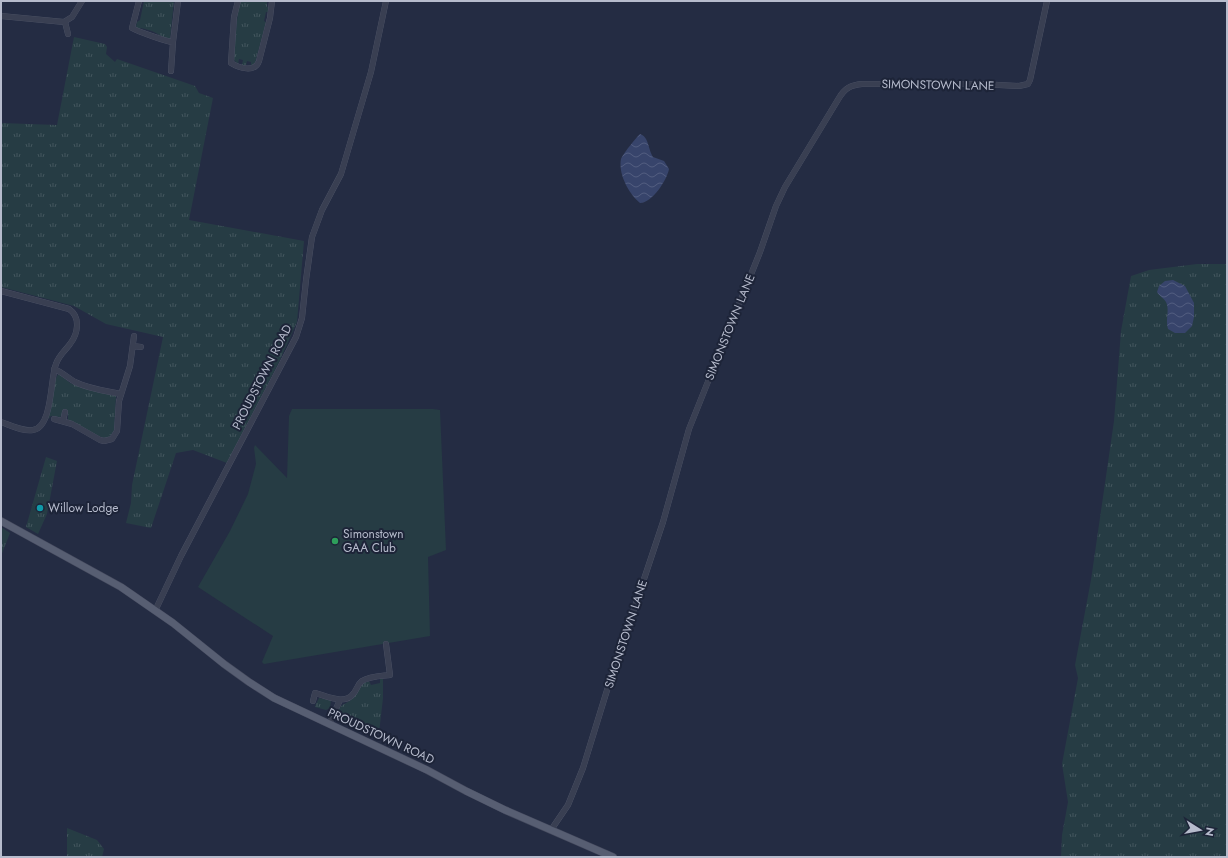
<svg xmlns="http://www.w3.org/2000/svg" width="1228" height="858" viewBox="0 0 1228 858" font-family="Jost,sans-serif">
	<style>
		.grass { fill: url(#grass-tufts) }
		.pitch { fill: #263c44 }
		.water { fill: url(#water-waves) }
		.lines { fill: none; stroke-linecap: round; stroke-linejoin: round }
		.minor-casing { stroke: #51576a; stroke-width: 6 }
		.major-casing { stroke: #43485c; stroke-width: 8 }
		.minor { stroke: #393f52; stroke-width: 5.5 }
		.major { stroke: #575e72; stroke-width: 7 }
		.culture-dot { fill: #0f9aa8; stroke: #1d2438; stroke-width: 1.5 }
		.leisure-dot { fill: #2e9e5b; stroke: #1d2438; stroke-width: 1.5 }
		.labels { text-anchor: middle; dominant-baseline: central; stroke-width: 4; stroke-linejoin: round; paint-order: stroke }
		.street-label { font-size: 12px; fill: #b6bbcc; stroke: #1d2438 }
		.poi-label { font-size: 12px; fill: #b6bbcc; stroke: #1d2438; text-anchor: start }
	</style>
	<defs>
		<pattern id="grass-tufts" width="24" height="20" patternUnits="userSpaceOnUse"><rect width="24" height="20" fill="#263c44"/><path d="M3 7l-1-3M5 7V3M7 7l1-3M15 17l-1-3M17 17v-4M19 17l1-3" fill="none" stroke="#43565e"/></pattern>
		<pattern id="water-waves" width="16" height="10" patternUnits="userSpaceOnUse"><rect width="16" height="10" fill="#37446b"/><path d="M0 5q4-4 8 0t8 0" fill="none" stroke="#525d7f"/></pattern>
	</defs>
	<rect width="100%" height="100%" fill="#242c43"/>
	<path class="grass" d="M144,1H174L170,39C164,39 159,34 154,32C150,30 145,29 141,28L139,29L136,27L137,22L140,20Z
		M240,1H267V7H269V12H266L264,21L266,22L255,63L251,66V62L247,61L246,65H242L243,60L239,59L238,64L233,59L238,12Z
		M74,37L105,44L107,47L106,54L115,62L117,59L195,86L199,93L213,98L189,220L304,241L297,322L279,362L227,463L193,450L176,453L151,528L126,523L131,503L132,485L163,337L106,324L74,306L1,287V123L57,125Z
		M1197,264H1227V857H1061L1062,835L1068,802L1062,764L1078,678L1075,665L1091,580L1114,421L1121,331L1131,276L1149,270Z
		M59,374L70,383L82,388L116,396L114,431L108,438C98,439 78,424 68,420V412H63L60,417L51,416L46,421L55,381L57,376Z
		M46,457L57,461L47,514L38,534L26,527Z
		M1,527L10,533L1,556Z
		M380,679H383V698L379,733L372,732L343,719L342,713L338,711C341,703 347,704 352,699C359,693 359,683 369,681L371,685L380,683Z
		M319,698L331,700L330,708L326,710L315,707L316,704Z
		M67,828L97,840L104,849L102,857H67Z"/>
	<path class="pitch" d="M292,409H433L440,410L446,550L428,557L430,636L264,664L262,662L273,636L198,587L230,531L248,494L256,464L254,448L255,445L287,478L289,416Z"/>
	<path class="water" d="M640,134C649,137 648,149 653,157L664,161L669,169C667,180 652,203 640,203C629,194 618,174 621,159C623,154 635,139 640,134Z
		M1173,280L1185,286L1194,303V317L1192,326L1185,333H1175L1168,329C1165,320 1170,310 1166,302C1164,298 1160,297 1157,292L1159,286L1165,281Z"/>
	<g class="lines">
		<g class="minor-casing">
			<path id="minor" d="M139,1L132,28C137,31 167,42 173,42L178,1
				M238,1L234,17L231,63C239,68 255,73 259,61L270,18L272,1
				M1,16L64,22L72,17L82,1
				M65,22L68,34
				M171,71L173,42
				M1,291L69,309C81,317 78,334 70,344C65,351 59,355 56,364C50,378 53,427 33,430C23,432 10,425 1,422
				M133,346L141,347
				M54,369C62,372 68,378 75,382C89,389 106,391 121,394
				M54,419L72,424L100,440L104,441L112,439L117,431L119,401L130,366L134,336
				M63,421L65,412
				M155,611L181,556L296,337L302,318L306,280L312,237L322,210L341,174L371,72L386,1
				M313,701L315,693C327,696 345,706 354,693C357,689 358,684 362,681C370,676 382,676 390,675L386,644
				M329,724L340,700
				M551,830L568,805L583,768L608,687L663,522L689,429L760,252L776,206L785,187L839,98C845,88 851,85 862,84H980L1019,86L1028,84L1030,80L1047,1"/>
		</g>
		<g class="major-casing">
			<path id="major" d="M1,521L121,587L173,623L224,664L249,682L274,698L427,770L466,791L505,810L613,857"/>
		</g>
		<use href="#minor" class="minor"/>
		<use href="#major" class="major"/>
	</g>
	<circle class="culture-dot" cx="40" cy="508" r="4"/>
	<circle class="leisure-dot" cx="335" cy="541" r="4"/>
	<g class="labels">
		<g class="street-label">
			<text transform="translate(938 85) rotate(1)">SIMONSTOWN LANE</text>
			<text transform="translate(730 327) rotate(-68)">SIMONSTOWN LANE</text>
			<text transform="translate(262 377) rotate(-63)">PROUDSTOWN ROAD</text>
			<text transform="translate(626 634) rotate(-72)">SIMONSTOWN LANE</text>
			<text transform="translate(381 736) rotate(25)">PROUDSTOWN ROAD</text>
		</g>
		<g class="poi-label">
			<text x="48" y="508">Willow Lodge</text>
			<text x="343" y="534">Simonstown<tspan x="343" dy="14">GAA Club</tspan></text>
		</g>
	</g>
	<rect width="1228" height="858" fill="none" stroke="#b6bbcc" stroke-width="4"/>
	<g transform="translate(1200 830) rotate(101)" stroke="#1d2438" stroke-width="3" paint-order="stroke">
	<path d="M0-3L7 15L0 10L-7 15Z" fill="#b6bbcc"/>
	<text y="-6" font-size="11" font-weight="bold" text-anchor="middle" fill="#b6bbcc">N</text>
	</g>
</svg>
